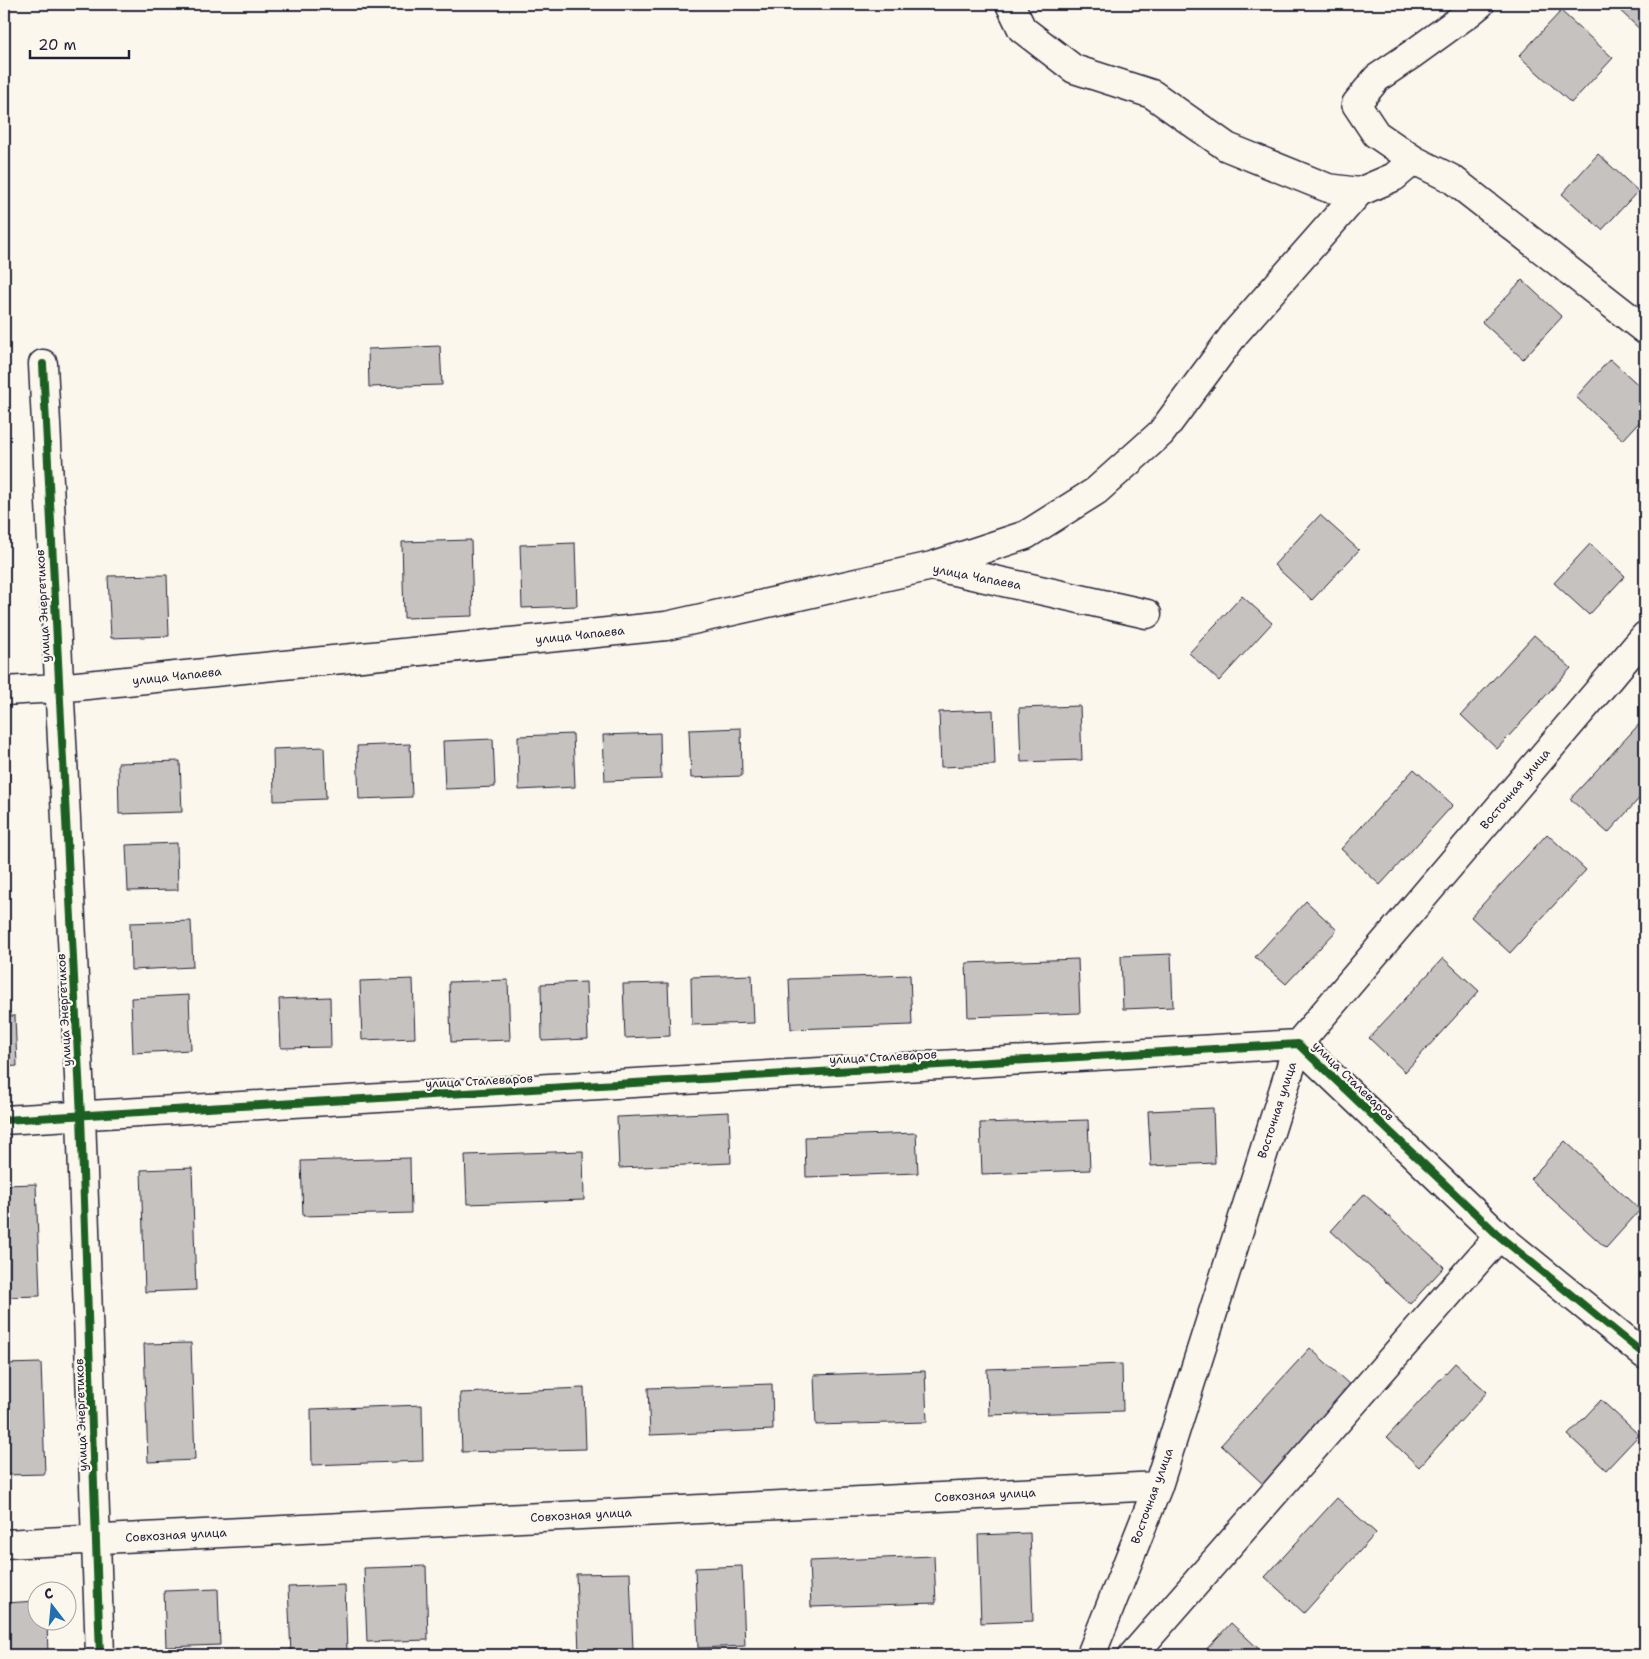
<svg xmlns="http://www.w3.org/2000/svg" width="1649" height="1659" viewBox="0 0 1649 1659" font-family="'Shantell Sans',sans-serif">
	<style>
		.building { fill: #c6c2c0; stroke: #22223b }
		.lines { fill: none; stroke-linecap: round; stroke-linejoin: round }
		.minor-casing { stroke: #22223b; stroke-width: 31 }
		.minor { stroke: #fbf7ec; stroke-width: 28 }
		.cycleway-casing { stroke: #fbf7ec; stroke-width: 11 }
		.cycleway { stroke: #1b5e20; stroke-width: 8 }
		.labels { text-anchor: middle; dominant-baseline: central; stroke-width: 4.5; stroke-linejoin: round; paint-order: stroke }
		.street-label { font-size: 12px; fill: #22223b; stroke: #fbf7ec }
	</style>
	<rect width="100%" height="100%" fill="#fbf7ec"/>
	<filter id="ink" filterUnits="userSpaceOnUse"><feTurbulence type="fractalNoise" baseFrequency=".02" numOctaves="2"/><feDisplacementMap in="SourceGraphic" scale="10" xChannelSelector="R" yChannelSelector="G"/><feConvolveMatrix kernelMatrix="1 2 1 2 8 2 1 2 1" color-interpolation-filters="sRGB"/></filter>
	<g filter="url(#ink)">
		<path class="building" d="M1618,4H1645V34L1615,6Z
			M1561,11L1613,58L1571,103L1519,56Z
			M1598,154L1638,191L1602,230L1562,194Z
			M1522,280L1562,317L1523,359L1482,322Z
			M440,346L442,385L369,387L368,349Z
			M1610,359L1645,391V416L1623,440L1576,397Z
			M1320,515L1359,550L1312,600L1274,565Z
			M471,540L473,616L404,618L402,542Z
			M575,543L577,606L522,608L520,545Z
			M1590,544L1625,576L1589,615L1554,583Z
			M167,575L169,636L111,638L108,576Z
			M1242,596L1272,623L1219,681L1189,653Z
			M1534,635L1571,668L1497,749L1461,715Z
			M1080,706L1082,760L1021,762L1019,708Z
			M993,710L995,765L941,767L939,712Z
			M1644,719L1645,720V792L1608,833L1570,799Z
			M741,728L742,776L691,778L689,730Z
			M660,733L661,779L605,781L603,735Z
			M573,734L575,787L519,790L518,736Z
			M493,739L495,787L445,789L443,741Z
			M410,744L412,797L359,799L357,746Z
			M4,746H8L10,815L4,816Z
			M324,747L326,799L274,801L273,749Z
			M180,761L182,812L119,814L118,763Z
			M1414,769L1453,805L1380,885L1341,849Z
			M1547,834L1586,870L1510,953L1471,917Z
			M177,843L178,890L128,891L126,845Z
			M1306,901L1337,930L1286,984L1255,957Z
			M191,921L193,967L131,970L130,923Z
			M4,924L5,971H4Z
			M1171,954L1173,1007L1123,1009L1121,956Z
			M1443,958L1479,991L1405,1072L1369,1038Z
			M1078,959L1080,1013L968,1017L966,963Z
			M752,975L754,1023L692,1025L691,977Z
			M910,975L912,1025L791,1029L789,979Z
			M413,979L415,1038L362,1040L360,981Z
			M508,980L510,1040L451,1042L449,982Z
			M586,982L588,1039L542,1041L541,984Z
			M668,983L670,1036L625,1038L623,984Z
			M189,995L191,1050L133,1053L131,998Z
			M330,997L331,1047L281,1048L279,999Z
			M4,1016H15L17,1066L4,1067Z
			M1213,1108L1215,1163L1151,1166L1148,1111Z
			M729,1112L731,1163L619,1168L617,1117Z
			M1088,1120L1090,1170L982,1174L980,1123Z
			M916,1133L918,1173L806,1177L805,1137Z
			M1565,1141L1640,1210L1606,1248L1530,1179Z
			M583,1151L584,1200L467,1204L465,1155Z
			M410,1158L411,1213L303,1216L301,1161Z
			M192,1168L196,1290L145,1292L141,1170Z
			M36,1184L40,1296L4,1297V1185Z
			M1364,1194L1444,1267L1410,1304L1331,1231Z
			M191,1343L195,1460L148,1462L144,1344Z
			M1310,1348L1352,1387L1263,1484L1221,1445Z
			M41,1363L45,1474L4,1475V1364Z
			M1455,1363L1487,1392L1419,1467L1387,1437Z
			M1122,1364L1123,1411L989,1415L987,1369Z
			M925,1371L927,1422L816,1425L814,1375Z
			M772,1384L773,1430L650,1435L648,1388Z
			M584,1388L586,1449L462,1452L460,1393Z
			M1601,1400L1639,1435L1606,1470L1568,1435Z
			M422,1405L423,1461L312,1465L311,1409Z
			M1337,1498L1376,1533L1304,1613L1265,1577Z
			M1030,1533L1033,1621L981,1623L978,1535Z
			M934,1556L936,1603L811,1607L809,1561Z
			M426,1566L428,1640L367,1642L364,1568Z
			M742,1566L745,1646L698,1648L695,1568Z
			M630,1573L633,1651L579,1653L576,1574Z
			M345,1585L347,1652L291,1654L288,1587Z
			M218,1589L220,1645L166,1647L164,1591Z
			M38,1601V1622H47L48,1655H4V1603Z
			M1231,1623L1262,1652L1260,1655H1201Z"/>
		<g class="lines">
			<g class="minor-casing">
				<path id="minor" d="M1010,4L1022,29L1074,69L1152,94L1227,147L1328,188L1359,192L1394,177L1414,160
					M1480,4L1469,13L1411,55L1377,78L1356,104L1376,134L1414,160L1452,179L1645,330
					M43,364L81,1116L100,1655
					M932,566L1026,535L1096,491L1161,433L1236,332L1359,192
					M4,691L58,688L666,626L932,566L1147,614
					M4,1120L1298,1044L1499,1236L1645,1355
					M4,1544L1158,1486
					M1091,1655L1158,1486L1298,1044L1645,636
					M1133,1655L1499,1236"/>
			</g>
			<use href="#minor" class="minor"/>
			<g class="cycleway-casing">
				<path id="cycleway" d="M43,364L81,1116L100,1655
					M4,1120L1298,1044L1499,1236L1645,1355"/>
			</g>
			<use href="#cycleway" class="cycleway"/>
		</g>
	</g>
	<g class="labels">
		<g class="street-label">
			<text transform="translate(977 577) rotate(11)">улица Чапаева</text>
			<text transform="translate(43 606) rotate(-93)">улица Энергетиков</text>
			<text transform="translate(580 635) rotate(-6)">улица Чапаева</text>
			<text transform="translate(177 676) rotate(-6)">улица Чапаева</text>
			<text transform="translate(1515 789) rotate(-50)">Восточная улица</text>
			<text transform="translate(64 1010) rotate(-93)">улица Энергетиков</text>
			<text transform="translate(883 1057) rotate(-3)">улица Сталеваров</text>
			<text transform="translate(479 1081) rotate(-3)">улица Сталеваров</text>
			<text transform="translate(1353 1081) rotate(44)">улица Сталеваров</text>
			<text transform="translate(1277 1110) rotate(-72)">Восточная улица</text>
			<text transform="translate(81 1415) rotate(-92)">улица Энергетиков</text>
			<text transform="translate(985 1495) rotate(-3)">Совхозная улица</text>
			<text transform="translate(1152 1496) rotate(-70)">Восточная улица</text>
			<text transform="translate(581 1515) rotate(-3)">Совхозная улица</text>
			<text transform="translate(176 1535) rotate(-3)">Совхозная улица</text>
		</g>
	</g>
	<rect width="1649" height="1659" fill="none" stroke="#fbf7ec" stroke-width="20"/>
	<rect x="10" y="10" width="1629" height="1639" fill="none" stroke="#22223b" stroke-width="2" filter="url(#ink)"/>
	<g transform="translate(52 1606) rotate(344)"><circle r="24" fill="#fbf7ec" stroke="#a4a2a5"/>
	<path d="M0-4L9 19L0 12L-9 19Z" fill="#1f6fb2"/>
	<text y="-8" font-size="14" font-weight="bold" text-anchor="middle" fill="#22223b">С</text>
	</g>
	<path d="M30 50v8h99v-8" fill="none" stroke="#22223b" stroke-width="2.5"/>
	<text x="38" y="50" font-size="15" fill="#22223b" stroke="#fbf7ec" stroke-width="4" paint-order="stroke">20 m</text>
</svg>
